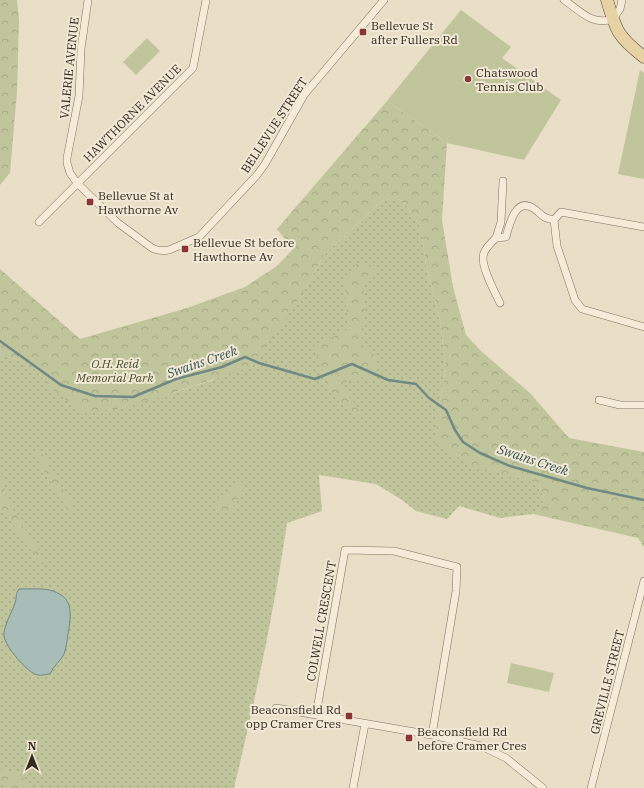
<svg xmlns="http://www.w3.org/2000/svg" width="644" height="788" viewBox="0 0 644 788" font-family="'IBM Plex Serif',serif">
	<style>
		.grass { fill: url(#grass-dots) }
		.forest { fill: url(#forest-crowns) }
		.park { fill: #c1c59c }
		.water { fill: #a8bdb7; stroke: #6f8a84 }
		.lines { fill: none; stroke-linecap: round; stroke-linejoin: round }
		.stream { stroke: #6f8a84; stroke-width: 2.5 }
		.minor-casing { stroke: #82715f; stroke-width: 8 }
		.primary-casing { stroke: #514032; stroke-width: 13 }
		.minor { stroke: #f4ecd9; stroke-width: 7 }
		.primary { stroke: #e7d2a4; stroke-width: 12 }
		.poi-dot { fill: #8a3637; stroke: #f1e9d6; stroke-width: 1.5 }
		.labels { text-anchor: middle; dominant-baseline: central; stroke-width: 4; stroke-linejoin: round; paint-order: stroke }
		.poi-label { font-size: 12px; fill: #342a20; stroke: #f1e9d6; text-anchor: start }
		.street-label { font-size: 12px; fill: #342a20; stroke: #f1e9d6 }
		.park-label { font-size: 12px; font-style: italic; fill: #454e2a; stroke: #f1e9d6 }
		.water-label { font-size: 13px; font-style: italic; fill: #325250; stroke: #f1e9d6 }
	</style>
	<defs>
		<pattern id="grass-dots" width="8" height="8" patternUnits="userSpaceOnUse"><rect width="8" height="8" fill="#c1c59c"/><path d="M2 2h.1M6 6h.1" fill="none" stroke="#a6a986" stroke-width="1.8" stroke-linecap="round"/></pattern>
		<pattern id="forest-crowns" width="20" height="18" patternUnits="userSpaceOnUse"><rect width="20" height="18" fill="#c1c59c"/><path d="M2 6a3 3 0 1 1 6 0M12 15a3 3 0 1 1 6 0" fill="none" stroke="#a6a986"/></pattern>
	</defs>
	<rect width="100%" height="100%" fill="#e9dfc7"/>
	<path class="grass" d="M396,197L406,205L421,227L426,266L440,321L446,367L438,412L516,477L538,483L545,500L533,514L500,518L459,506L447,519L416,511L402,500L376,484L319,475L322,511L287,523C274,612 255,701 234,788H0V355L30,363L55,392L161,397L213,380L306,287L324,255L382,201Z"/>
	<path class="forest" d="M0,0H17L19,20L17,92L10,173L0,185Z
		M387,101L447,143L442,220L453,287L466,335L482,352L530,393L569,438L644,452V547L638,538L533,514L545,500L538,483L472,466L435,444L438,412L446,367L440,321L426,266L421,227L406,205L396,197L382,201L324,255L306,287L280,328L250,367L161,397L119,409L84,412L55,392L30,363L0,355V269L80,339L187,308L245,287L277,266L293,249L277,229Z
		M356,264L381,269L363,284L365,304L361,346L379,358L370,379L359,377L343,383L345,391L365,417L360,416L339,402L326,383L314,345L350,329L346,305L345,279Z
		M41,452L74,508L69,512L34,454Z
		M0,470L2,474L8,502L39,551L45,568L1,508Z
		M239,482L246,483L231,512L218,510V498Z
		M0,769L18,774L33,788H5L0,782Z"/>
	<path class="park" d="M461,10L511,47L502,58L561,100L524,160L447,143L387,101Z
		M147,38L160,51L136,75L123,62Z
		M640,70L644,73V179L618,174Z
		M511,663L554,673L549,692L507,683Z"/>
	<path class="water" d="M19,589C29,589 45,588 53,591C73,598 71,612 69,629C67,638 67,646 64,654C61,661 53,666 50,674C46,674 41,676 38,675C28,674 5,646 4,636C3,627 12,612 15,603C17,598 15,594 19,589Z"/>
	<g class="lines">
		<path class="stream" d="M0,341L61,385L95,396L133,397L176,379L222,367L245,357L259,363L315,379L352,364L388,380L416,384L429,398L446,410L455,430L463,442L480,453L510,466L587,488L644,500"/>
		<g class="minor-casing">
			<path id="minor" d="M88,0L81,49L79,96L67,158V163L70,173L77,183L118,223L152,248C157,251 162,251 169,250L199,237L257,175L265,164L304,95L384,0
				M564,0C581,11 591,26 613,19L620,9L622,0
				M39,222L193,68L206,0
				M644,227L561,212L554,220L557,246L575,300L582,309L644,327
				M496,238L501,222L503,181
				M500,303C495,292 479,264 484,253C486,247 492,242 496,238L506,237C509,226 515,197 533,208C543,215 540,217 554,220
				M599,400L620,405H644
				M276,708L432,735L481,746L506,758L543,788
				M316,715L345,550L394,551L457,567L456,591L432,735
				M353,788L365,724
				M591,788L644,581"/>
		</g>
		<g class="primary-casing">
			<path id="primary" d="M607,0C616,31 618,37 644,57"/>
		</g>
		<use href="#minor" class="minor"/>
		<use href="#primary" class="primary"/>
	</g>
	<g class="poi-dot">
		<rect x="359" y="28" width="8" height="8" rx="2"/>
		<circle cx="468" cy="79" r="4"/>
		<rect x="86" y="198" width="8" height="8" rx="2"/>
		<rect x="181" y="245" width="8" height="8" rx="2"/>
		<rect x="345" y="712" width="8" height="8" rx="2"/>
		<rect x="405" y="734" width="8" height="8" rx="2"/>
	</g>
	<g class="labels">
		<g class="poi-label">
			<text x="371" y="25">Bellevue St<tspan x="371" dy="14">after Fullers Rd</tspan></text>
			<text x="476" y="72">Chatswood<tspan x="476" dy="14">Tennis Club</tspan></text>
			<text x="98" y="195">Bellevue St at<tspan x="98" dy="14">Hawthorne Av</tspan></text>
			<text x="193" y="242">Bellevue St before<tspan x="193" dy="14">Hawthorne Av</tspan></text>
			<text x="341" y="709" text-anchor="end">Beaconsfield Rd<tspan x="341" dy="14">opp Cramer Cres</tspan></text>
			<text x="417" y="731">Beaconsfield Rd<tspan x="417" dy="14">before Cramer Cres</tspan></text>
		</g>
		<g class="street-label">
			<text transform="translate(69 68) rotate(-84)">VALERIE AVENUE</text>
			<text transform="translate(132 113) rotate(-45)">HAWTHORNE AVENUE</text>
			<text transform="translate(274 125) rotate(-57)">BELLEVUE STREET</text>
			<text transform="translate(321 621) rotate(-80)">COLWELL CRESCENT</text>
			<text transform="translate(607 682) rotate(-76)">GREVILLE STREET</text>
		</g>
		<g class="park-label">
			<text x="115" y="363">O.H. Reid<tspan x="115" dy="14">Memorial Park</tspan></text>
		</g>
		<g class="water-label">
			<text transform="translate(202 362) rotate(-19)">Swains Creek</text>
			<text transform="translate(533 460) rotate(18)">Swains Creek</text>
		</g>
	</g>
	<g transform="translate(32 756)" stroke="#f1e9d6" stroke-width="3" paint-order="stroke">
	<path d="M0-3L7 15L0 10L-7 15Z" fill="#342a20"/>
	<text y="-6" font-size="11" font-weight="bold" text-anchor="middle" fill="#342a20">N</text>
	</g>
</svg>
